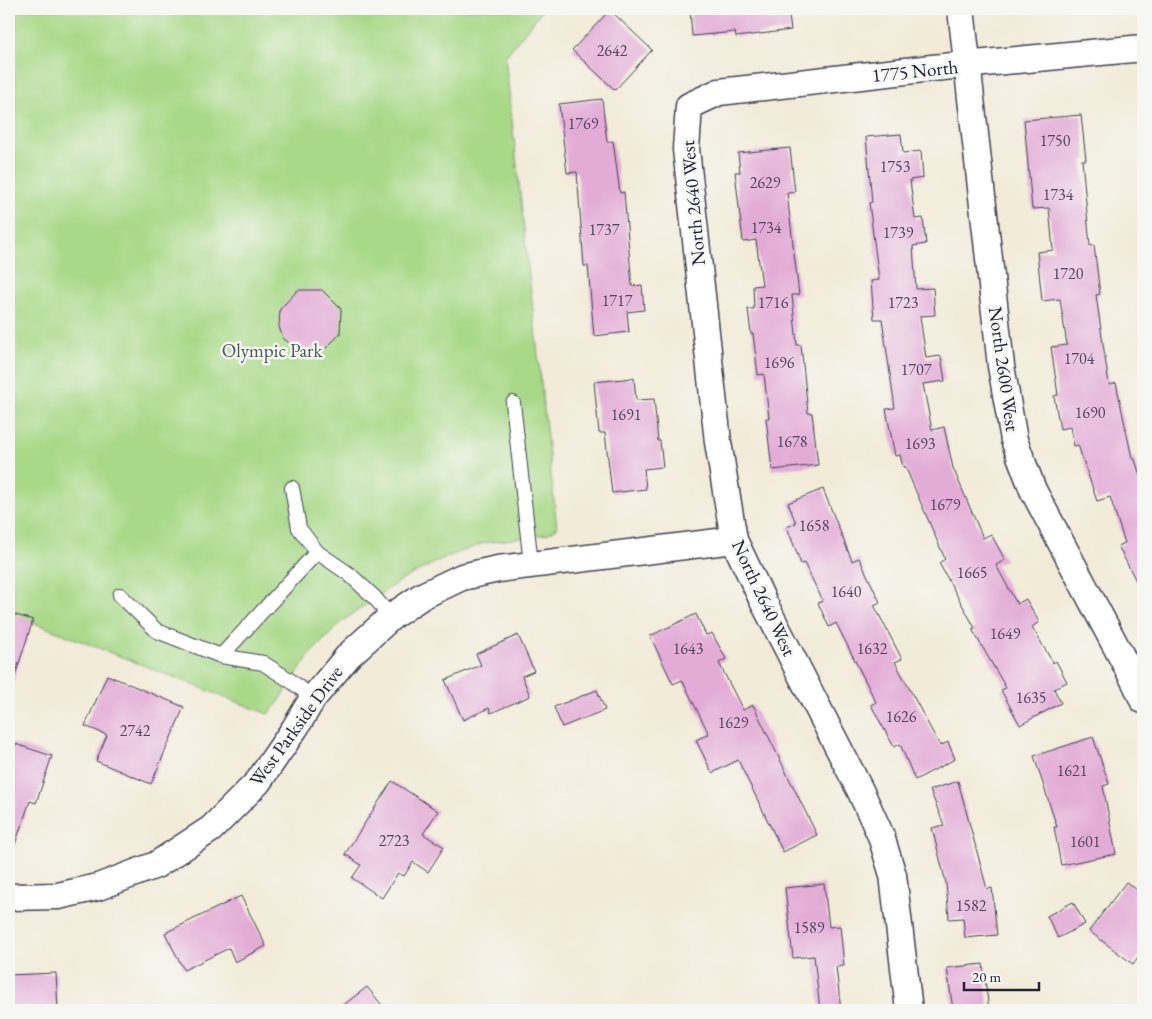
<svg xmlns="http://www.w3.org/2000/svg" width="1152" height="1019" viewBox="0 0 1152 1019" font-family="'EB Garamond',serif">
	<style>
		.green { fill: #a8d987; stroke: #657e61 }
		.building { fill: #e3acd7 }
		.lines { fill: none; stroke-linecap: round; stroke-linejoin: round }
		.lane-casing { stroke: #414053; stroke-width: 16 }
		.street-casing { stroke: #414053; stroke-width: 29 }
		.lane { stroke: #fff; stroke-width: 14 }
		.street { stroke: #fff; stroke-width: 26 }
		.labels { text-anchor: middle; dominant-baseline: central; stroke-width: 5; stroke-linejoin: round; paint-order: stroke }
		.number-label { font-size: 16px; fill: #524462 }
		.street-label { font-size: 19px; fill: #22223b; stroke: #f6f6f2 }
		.park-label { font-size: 19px; fill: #4a5952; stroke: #f6f6f2 }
	</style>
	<rect width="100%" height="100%" fill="#f6f6f2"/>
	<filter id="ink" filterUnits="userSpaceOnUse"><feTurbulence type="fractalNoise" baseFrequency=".02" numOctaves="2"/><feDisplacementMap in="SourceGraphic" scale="10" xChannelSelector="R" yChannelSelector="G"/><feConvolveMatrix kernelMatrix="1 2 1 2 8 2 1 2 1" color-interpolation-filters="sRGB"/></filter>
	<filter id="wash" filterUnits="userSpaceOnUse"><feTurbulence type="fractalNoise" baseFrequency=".0096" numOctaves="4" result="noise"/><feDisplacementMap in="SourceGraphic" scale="20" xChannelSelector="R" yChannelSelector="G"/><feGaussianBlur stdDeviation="1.12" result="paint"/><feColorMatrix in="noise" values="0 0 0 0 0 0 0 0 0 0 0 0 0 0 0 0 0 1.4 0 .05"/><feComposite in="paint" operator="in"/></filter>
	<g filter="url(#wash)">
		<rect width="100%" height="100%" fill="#f2ebd8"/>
		<path class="green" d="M9,9H543L505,57L557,528L547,534L484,543L442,559L398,582L344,620L310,654L278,703L268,714L9,613Z"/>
		<g id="blocks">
			<path class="building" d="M690,9H788L791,30L736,37L735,32L692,36Z
				M610,10L652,50L615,90L572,50Z
				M602,99L607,142L613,141L620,193L624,192L632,286L642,285L644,310L627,312L629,332L594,336L588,266H584L577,172L567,173L559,104Z
				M1081,115L1086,160H1082L1090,246L1094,245L1100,294L1096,295L1109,385L1116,383L1132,458L1134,457L1143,484V594L1118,546L1125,543L1110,497L1097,501L1078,445L1074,446L1070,427L1060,429L1054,396L1058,395L1051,347L1067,345L1060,299L1042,301L1037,252L1053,250L1049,208L1032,209L1024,120Z
				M901,134L903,153L921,151L923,178L910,180L915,219L923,218L926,244L913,246L916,289L933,288L935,315L920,316L926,358L941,356L945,381L923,384L932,430L944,427L953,468L983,538L991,534L1005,560L996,565L1017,604L1026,599L1039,622L1032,627L1053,663L1056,661L1067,682L1054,689L1061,703L1020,725L1001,690L1006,688L972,629L975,628L939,563L945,559L905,466L903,467L900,455L895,456L886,409L895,408L882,319H874L871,281L879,280L869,203L872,202L866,137Z
				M790,148L795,192L787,193L799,295H792L797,345H801L808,413H812L818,465L772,470L766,418H769L764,374L758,375L753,334H751L748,309H754L753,286L762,285L756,240L743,242L735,172H740L738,153Z
				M298,290H322L341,309L340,334L324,350L299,351L283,338L279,327L280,309Z
				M634,378L636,400L654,399L658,441H660L663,467L644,469L646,489L612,493L605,433H599L594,382Z
				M823,489L852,561L859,558L880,602L874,605L902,659L895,662L940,746L948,742L955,759L915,780L900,744L894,747L871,705L876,702L836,623L829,627L818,603L823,601L804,563L801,564L787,527L796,523L788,503Z
				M9,613L33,620L13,682L9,681Z
				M696,614L706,635L712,633L726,659L719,663L743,710L753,705L817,835L783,852L738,760L712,773L696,740L709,734L682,680L673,684L650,636Z
				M518,635L534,671L522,676L530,696L491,713L489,708L463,720L445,680L481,665L476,654Z
				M107,675L184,707L151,784L96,761L107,735L85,726Z
				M597,690L605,710L562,727L554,707Z
				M1093,737L1109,784L1103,786L1116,854L1061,865L1054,827H1057L1034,756Z
				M9,742L52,756L36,803L30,801L12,853L9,852Z
				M392,781L438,811L423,834L444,847L428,872L413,862L404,876L398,873L382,898L352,878L361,865L345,854Z
				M958,781L987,889L992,888L997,935L965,938L963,918L949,919L946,883L932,828L944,825L930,790Z
				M1126,882L1143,894V950L1133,964L1089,931Z
				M824,884L829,927L840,926L844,966L836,967L841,1010H820L814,956L793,958L785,888Z
				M241,896L266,946L235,962L229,948L184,970L165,933Z
				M1073,902L1085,924L1058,938L1047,916Z
				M983,964L989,1010H953L947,968Z
				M56,973L58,1010H9V975Z
				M367,987L386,1010H337Z"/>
		</g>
	</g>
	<g filter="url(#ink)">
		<use href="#blocks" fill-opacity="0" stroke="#414053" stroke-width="1"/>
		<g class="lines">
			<g class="lane-casing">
				<path id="lane" d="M513,403L531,564
					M292,488L299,528L317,552L349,574L375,598L391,617
					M120,595L157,631L221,656L263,663L291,681L313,698
					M221,656L317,552"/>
			</g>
			<g class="street-casing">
				<path id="street" d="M961,9L1001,366L1014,440L1033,490L1136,684L1143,700
					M9,897L58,896L98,887L156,865L211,829L258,782L295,728L313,698L349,655L391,617L422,596L462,577L498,569L734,540
					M909,1010L893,875L881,836L860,790L763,601L734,540L718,442L686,149L689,106L719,92L932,68L1143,48"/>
			</g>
			<use href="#lane" class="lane"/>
			<use href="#street" class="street"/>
		</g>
	</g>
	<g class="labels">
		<g class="number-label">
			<text x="612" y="50">2642</text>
			<text x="583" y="123">1769</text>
			<text x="1055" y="140">1750</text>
			<text x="895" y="166">1753</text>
			<text x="765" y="182">2629</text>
			<text x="1058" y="194">1734</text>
			<text x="766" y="227">1734</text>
			<text x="604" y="229">1737</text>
			<text x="898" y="232">1739</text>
			<text x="1068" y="273">1720</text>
			<text x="617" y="300">1717</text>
			<text x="773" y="302">1716</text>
			<text x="903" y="302">1723</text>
			<text x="1079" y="358">1704</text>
			<text x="779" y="362">1696</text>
			<text x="916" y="369">1707</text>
			<text x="1090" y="412">1690</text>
			<text x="626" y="414">1691</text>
			<text x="792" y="441">1678</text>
			<text x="920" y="443">1693</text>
			<text x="945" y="504">1679</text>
			<text x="814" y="525">1658</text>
			<text x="972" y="572">1665</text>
			<text x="846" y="591">1640</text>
			<text x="1005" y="633">1649</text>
			<text x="688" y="648">1643</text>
			<text x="872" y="648">1632</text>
			<text x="1031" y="697">1635</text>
			<text x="901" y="716">1626</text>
			<text x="733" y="722">1629</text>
			<text x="135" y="730">2742</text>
			<text x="1072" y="770">1621</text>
			<text x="394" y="840">2723</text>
			<text x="1085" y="841">1601</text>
			<text x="971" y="905">1582</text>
			<text x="809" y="927">1589</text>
		</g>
		<g class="street-label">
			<text transform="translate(915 71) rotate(-6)">1775 North</text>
			<text transform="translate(693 203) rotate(-95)">North 2640 West</text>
			<text transform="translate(1004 369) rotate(82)">North 2600 West</text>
			<text transform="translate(764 598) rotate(65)">North 2640 West</text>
			<text transform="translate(296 726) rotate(-54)">West Parkside Drive</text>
		</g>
		<g class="park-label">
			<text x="272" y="350">Olympic Park</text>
		</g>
	</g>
	<rect width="1152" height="1019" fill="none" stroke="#f6f6f2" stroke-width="30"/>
	<path d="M964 982v8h75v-8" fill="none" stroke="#22223b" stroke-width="2.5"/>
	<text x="972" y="982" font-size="15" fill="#22223b" stroke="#f6f6f2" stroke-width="4" paint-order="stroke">20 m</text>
</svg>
